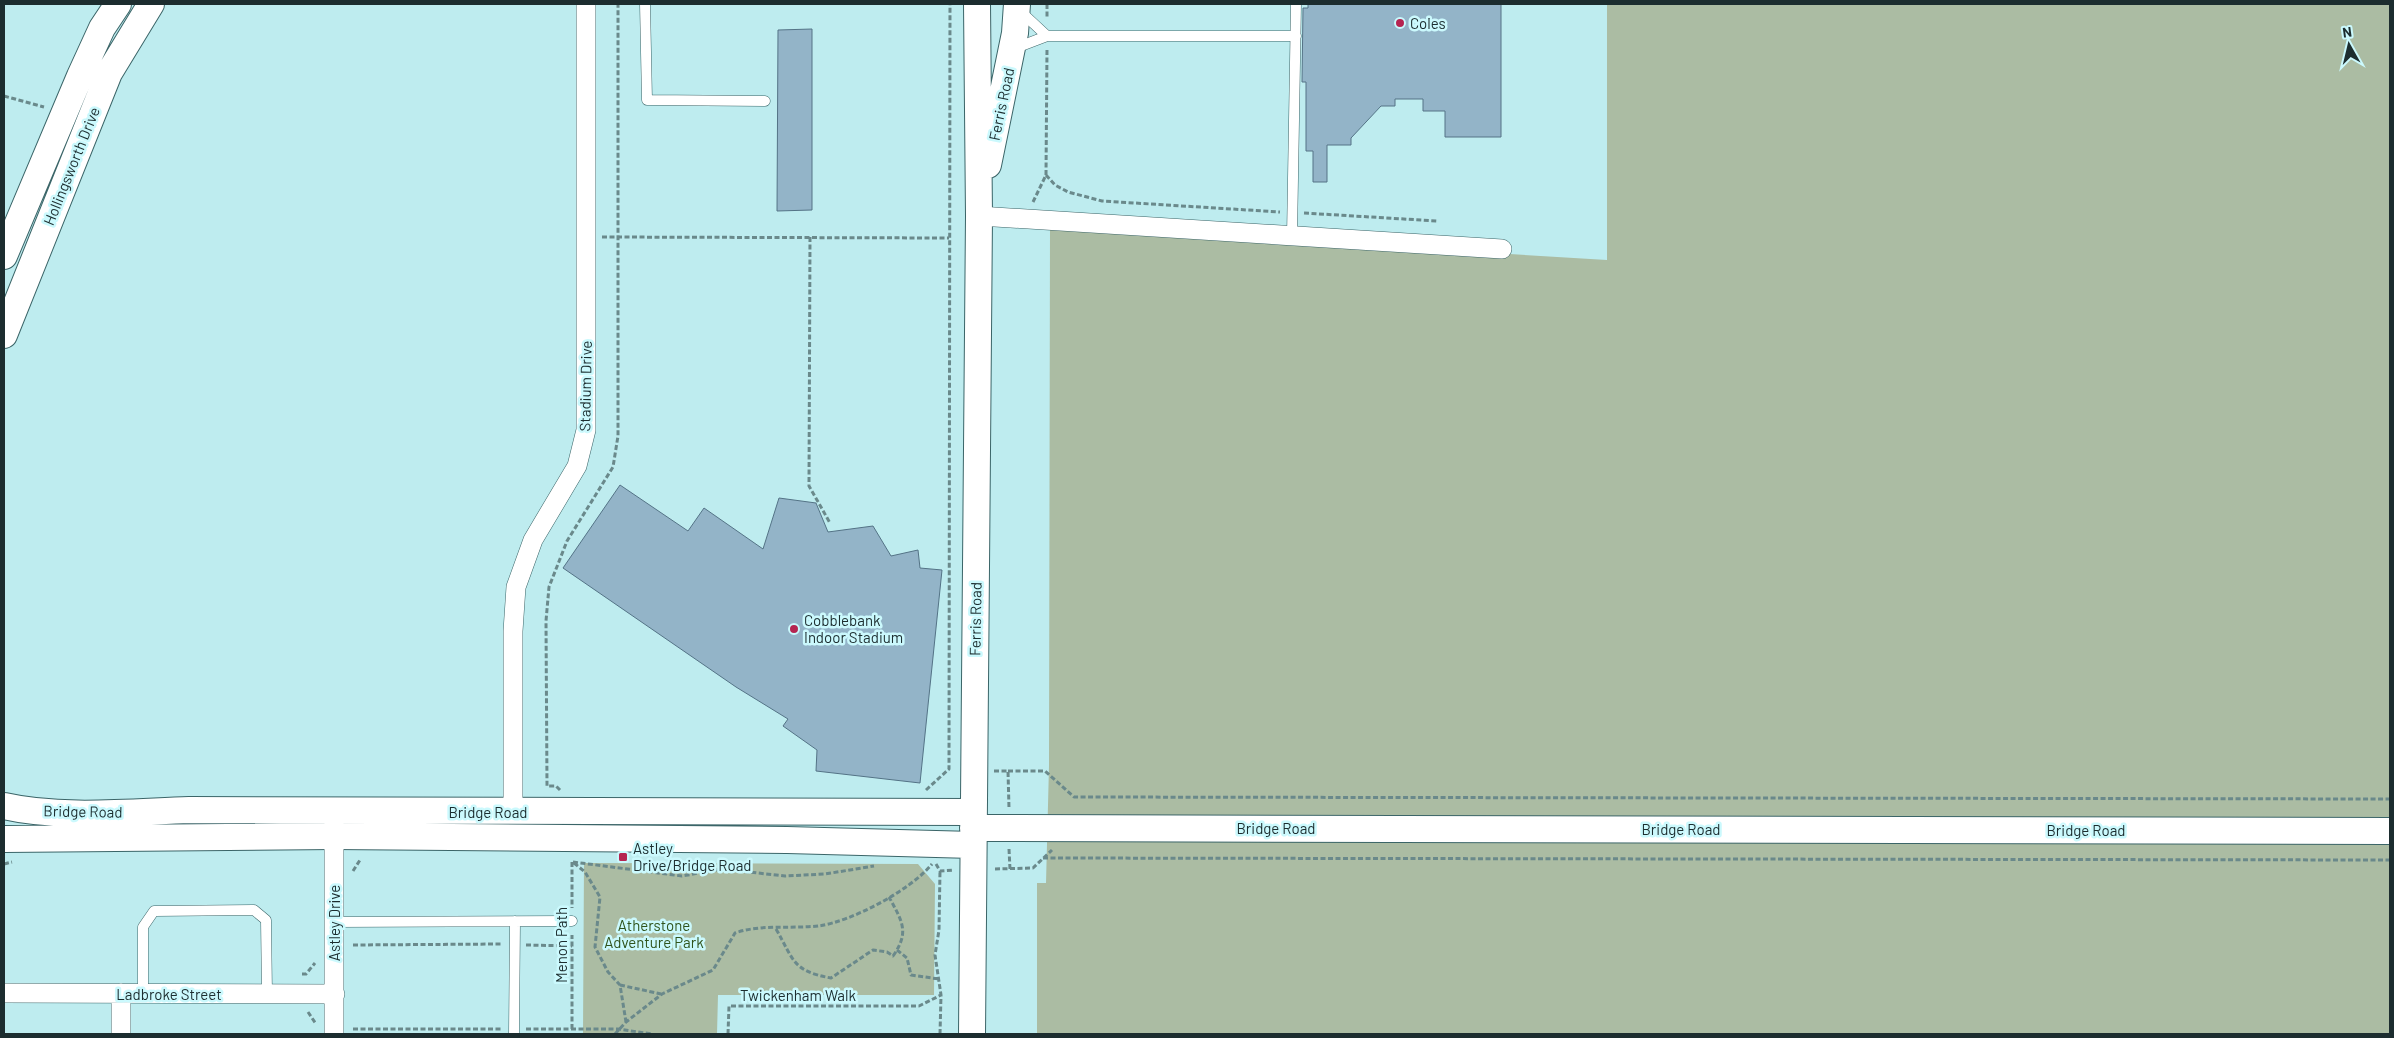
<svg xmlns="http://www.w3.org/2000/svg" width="2394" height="1038" viewBox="0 0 2394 1038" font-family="Barlow,sans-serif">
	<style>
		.green { fill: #abbca3 }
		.building { fill: #93b4c8; stroke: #547386 }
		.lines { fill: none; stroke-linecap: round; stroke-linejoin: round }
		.lane-casing { stroke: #3b6568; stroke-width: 11 }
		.street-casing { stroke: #3b6568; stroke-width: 20 }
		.secondary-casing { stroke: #3b6568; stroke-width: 28 }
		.path { stroke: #6a898b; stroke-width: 3; stroke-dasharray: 5 2.5; stroke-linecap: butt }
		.lane { stroke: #fff; stroke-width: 10 }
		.street { stroke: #fff; stroke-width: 19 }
		.secondary { stroke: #fff; stroke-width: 26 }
		.poi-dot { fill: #b52551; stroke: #cbf9fd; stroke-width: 2 }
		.labels { text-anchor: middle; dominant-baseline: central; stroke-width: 5; stroke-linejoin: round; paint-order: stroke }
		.poi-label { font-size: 15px; fill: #1c2d2f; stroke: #cbf9fd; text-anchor: start }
		.street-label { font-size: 15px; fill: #1c2d2f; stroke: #cbf9fd }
		.park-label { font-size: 15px; fill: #30531b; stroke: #cbf9fd }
	</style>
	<rect width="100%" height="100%" fill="#beecef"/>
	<path class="green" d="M1607,4H2390V1034H1037V883H1046L1049,766L1050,226L1607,260Z
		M584,863L918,864L935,884L934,995H718L717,1034H583Z"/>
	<path class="building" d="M1308,4H1501V137H1445V111H1423V99H1395V106H1381L1351,138V145H1327V182H1313V151H1306V82H1302L1303,8H1308Z
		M812,29V210L777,211L778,30Z
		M620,485L688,531L704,508L763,549L779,498L816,503L828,532L873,526L891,556L918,550L920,568L942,570L920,783L816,771L817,750L783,726L788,719L736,687L563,568Z"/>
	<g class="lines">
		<g class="lane-casing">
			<path id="lane" d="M645,4L647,100L765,101
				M1019,10L1047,36
				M1013,49L1047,36H1296
				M1292,236L1296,4
				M334,922L572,921
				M143,993V927L154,911L254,910L266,920L267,994
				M514,1034L515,921"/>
		</g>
		<g class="street-casing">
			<path id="street" d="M979,216L1502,249
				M513,812V631L516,587L533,540L577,466L586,430V4
				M334,823V1034
				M4,993L335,994
				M121,993V1034"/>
		</g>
		<g class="secondary-casing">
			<path id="secondary" d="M988,165L1015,33L1017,4
				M4,256L80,76L102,28L118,4
				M4,335L109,73L151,4
				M4,806C61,819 130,812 189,810L973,812
				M973,828L2390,831
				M4,839L334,836L787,840L973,845
				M972,1034L979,216L977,4"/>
		</g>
		<path class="path" d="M1047,4V18
			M4,96L44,107
			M1046,175L1055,185L1068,192L1102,201L1280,212
			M1033,202L1046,175L1047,49
			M1304,213L1437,221
			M602,237L949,238
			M810,237L809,486L830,523
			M994,771H1008L1009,808
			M1008,771H1045L1074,797L2390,799
			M560,790L556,786H547L546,621L549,587L567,541L613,467L618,436V4
			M926,790L949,769L950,4
			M1009,849L1010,869
			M1043,858L2390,860
			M572,862V908
			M573,862L682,876L722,869L785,876L825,874L874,866
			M574,863L585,872L600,897L595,947L608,972L620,985L626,1022
			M4,864L12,862
			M936,864L940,871L954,870
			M995,869L1033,868L1052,850
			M353,871L360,860
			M776,929C794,960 792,971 831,978L873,950L887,952L893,956C910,932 902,921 889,897
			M353,945L503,944
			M526,945L572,946
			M897,950L907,958L911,975L939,979
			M302,974H306L315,963
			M620,985L661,994
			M308,1012L316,1024
			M353,1029H502
			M526,1029H618L652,1034
			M572,1029V935
			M615,1034L626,1022L662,994L713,970L735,933C761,924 790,929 818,926C851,922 911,890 932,864
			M728,1034L729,1006H919L941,995
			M940,1034L941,995L935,955L939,930L940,871"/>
		<use href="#lane" class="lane"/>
		<use href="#street" class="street"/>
		<use href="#secondary" class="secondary"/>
	</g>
	<g class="poi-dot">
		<circle cx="1400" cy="23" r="5"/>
		<circle cx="794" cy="629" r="5"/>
		<rect x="618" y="852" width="10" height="10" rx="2.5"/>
	</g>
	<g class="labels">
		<g class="poi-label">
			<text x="1410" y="23">Coles</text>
			<text x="804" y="620">Cobblebank<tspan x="804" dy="17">Indoor Stadium</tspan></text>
			<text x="633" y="848">Astley<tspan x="633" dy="17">Drive/Bridge Road</tspan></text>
		</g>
		<g class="street-label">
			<text transform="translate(1001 104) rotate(-78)">Ferris Road</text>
			<text transform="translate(71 166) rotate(-68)">Hollingsworth Drive</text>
			<text transform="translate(585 386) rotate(-89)">Stadium Drive</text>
			<text transform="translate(975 619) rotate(-89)">Ferris Road</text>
			<text transform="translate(83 811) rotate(1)">Bridge Road</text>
			<text x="488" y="812">Bridge Road</text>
			<text x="1276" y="828">Bridge Road</text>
			<text x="1681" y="829">Bridge Road</text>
			<text x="2086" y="830">Bridge Road</text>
			<text transform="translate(334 923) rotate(-90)">Astley Drive</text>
			<text transform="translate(561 945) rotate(-90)">Menon Path</text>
			<text x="169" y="994">Ladbroke Street</text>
			<text x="798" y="995">Twickenham Walk</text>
		</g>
		<g class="park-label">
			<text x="654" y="925">Atherstone<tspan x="654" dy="17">Adventure Park</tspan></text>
		</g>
	</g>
	<rect width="2394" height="1038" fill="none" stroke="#1c2d2f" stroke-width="10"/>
	<g transform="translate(2349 45) rotate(352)" stroke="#cbf9fd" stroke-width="4" paint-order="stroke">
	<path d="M0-4L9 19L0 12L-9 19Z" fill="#1c2d2f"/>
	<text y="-8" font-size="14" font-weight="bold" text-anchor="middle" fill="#1c2d2f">N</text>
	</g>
</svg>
